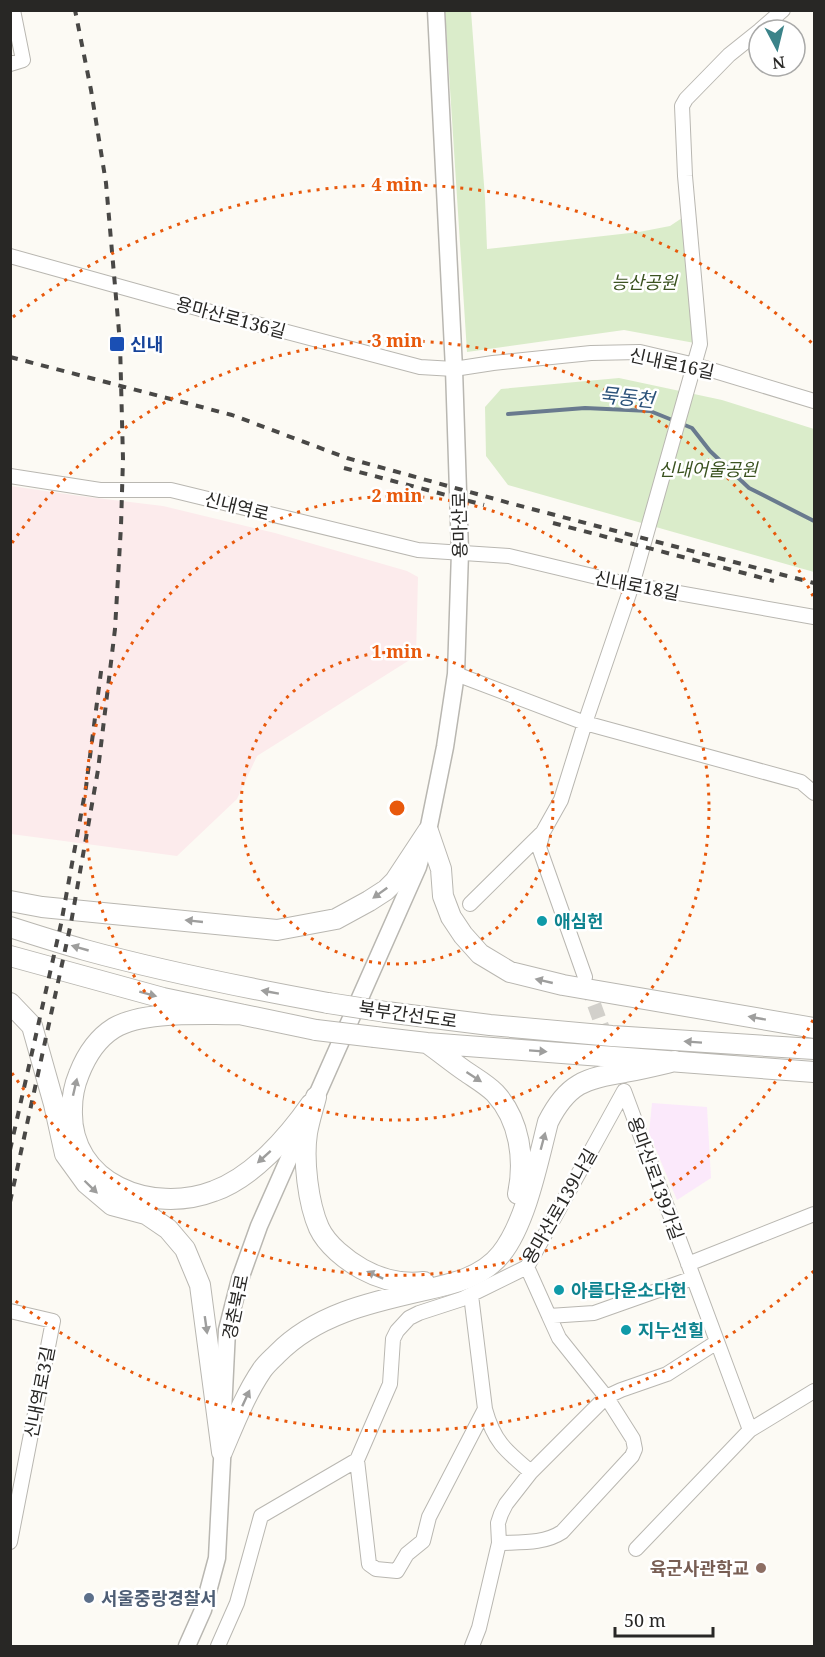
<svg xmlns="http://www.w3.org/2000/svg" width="825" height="1657" viewBox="0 0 825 1657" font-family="'Noto Serif','Noto Sans KR',serif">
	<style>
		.commercial { fill: #fbe9fb }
		.industrial { fill: #fcebec }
		.green { fill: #daecca }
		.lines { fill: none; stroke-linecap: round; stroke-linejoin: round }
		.stream { stroke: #697a8e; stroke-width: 4 }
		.minor-tunnel { stroke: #d2d0cb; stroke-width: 14; stroke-dasharray: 14 7; stroke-linecap: butt }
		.minor-casing { stroke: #b9b7b1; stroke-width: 16 }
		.major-casing { stroke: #b9b7b1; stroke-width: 19 }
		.highway-casing { stroke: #b9b7b1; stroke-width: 22 }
		.minor { stroke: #fff; stroke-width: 14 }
		.major { stroke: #fff; stroke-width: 16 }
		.highway { stroke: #fff; stroke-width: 20 }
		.rail { stroke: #494846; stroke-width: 4; stroke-dasharray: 8 8; stroke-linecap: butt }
		.highway-bridge-casing { stroke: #b9b7b1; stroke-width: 22; stroke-linecap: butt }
		.highway-bridge { stroke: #fff; stroke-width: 20 }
		.oneway { fill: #9e9e9d }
		.ring { fill: none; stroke: #e8590c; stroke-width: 3; stroke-dasharray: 3 6 }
		.transit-dot { fill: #1a4fb4; stroke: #fff; stroke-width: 2 }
		.culture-dot { fill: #0f9aa8; stroke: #fff; stroke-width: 2 }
		.education-dot { fill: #8d6e63; stroke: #fff; stroke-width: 2 }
		.service-dot { fill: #5c6f8a; stroke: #fff; stroke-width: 2 }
		.labels { text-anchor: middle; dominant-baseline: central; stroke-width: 5; stroke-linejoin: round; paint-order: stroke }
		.park-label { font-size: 18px; font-style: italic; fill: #3b5320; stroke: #fff }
		.street-label { font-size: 18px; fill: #282725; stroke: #fff }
		.transit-label { font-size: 18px; font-weight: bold; fill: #164399; stroke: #fff; text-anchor: start }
		.culture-label { font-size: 18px; font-weight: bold; fill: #0d838f; stroke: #fff; text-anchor: start }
		.education-label { font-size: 18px; font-weight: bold; fill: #785e54; stroke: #fff; text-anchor: end }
		.service-label { font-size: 18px; font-weight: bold; fill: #4e5e75; stroke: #fff; text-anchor: start }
		.water-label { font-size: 20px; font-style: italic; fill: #2a5179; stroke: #fff }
		.centre { fill: #e8590c; stroke: #fff; stroke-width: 3 }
		.ring-label { font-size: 18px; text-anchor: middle; font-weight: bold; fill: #e8590c; stroke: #fff; stroke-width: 5; stroke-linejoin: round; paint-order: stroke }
	</style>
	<rect width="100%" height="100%" fill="#fcfaf4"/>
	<path class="commercial" d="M652,1103L707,1107L711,1178L677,1200L649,1133Z"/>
	<path class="industrial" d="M11,486L80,496L163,506L275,533L407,571L418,577L416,656L257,756L237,799L177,856L11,834Z"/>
	<path class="green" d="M445,11H471L485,198L487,249L639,232L670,226L688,214L700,344L624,330L467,352Z
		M619,378L722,400L814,429V572L508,485L486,456L485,407L501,389Z"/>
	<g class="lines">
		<path class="stream" d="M508,414L585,408L650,411L692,428L710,451L749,488L814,521"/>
		<path class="minor-tunnel" d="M587,985L607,1040"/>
		<g class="minor-casing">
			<path id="minor" d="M760,30L783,10
				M10,64L23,60L13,10
				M10,256L211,312L420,367L454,369L493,363L591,353L640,352L695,365L814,401
				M10,476L100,490H171L418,550L509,556L622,583L814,617
				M456,674L585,723L632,585L700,344L685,176L682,106L686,99L729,55L759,31
				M470,904L541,834
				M585,977L539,847L543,832L561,800L585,723L801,782L814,793
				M624,1091L750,1430
				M688,1264L814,1214
				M527,1267L549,1316L594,1313L693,1278
				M471,1295L485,1409C494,1442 506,1451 531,1472
				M10,1311L53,1321L10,1542
				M357,1460L369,1564L376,1569L397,1571L407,1554L423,1541L429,1517L485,1409
				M499,1543C520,1542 544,1544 562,1532L632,1456L635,1449L633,1439L607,1398L559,1338L549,1316
				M636,1549L750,1430L814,1391
				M218,1646L237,1603L261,1516L357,1460L390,1384L393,1339L397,1331L409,1318L419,1313L462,1299L527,1267L624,1091
				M472,1646L479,1628L499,1543L498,1523L501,1514L506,1504L531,1472L606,1397L621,1390L667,1374L717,1342"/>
		</g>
		<g class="major-casing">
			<path id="major" d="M223,1412L227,1330L240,1279L259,1226L418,867L428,831L445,747L456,674L460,552L454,369L436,10
				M187,1646L203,1610L217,1558L223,1441"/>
		</g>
		<g class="highway-casing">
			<path id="highway" d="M428,831L441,869L443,896L451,917L463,935L480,954L510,972L563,985L814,1028
				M10,901L42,907L277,930L336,919L369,901L386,890L395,881L428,831
				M10,927C35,935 60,943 85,950C165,972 246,988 328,1003
				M10,956L163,998L316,1030
				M10,1003L32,1026L54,1104L65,1154L86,1183L112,1205L146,1214L168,1229L185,1249L200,1285L222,1452
				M386,1012L490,1025L612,1036L814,1049
				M240,1014C206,1015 144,1010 114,1028C98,1038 86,1056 79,1074C74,1086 72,1096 72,1109C69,1184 152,1215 214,1191C253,1177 288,1137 311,1104
				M375,1037L427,1043L814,1072
				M427,1043C440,1052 452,1062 465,1071C475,1078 486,1084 495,1093C520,1120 525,1160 518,1194
				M316,1097C313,1109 309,1121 307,1133C303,1160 308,1203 319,1228C327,1245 346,1260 362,1269C382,1280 401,1285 424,1282
				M222,1452C234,1424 245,1395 262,1370C266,1364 272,1359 277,1354C316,1314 372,1302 425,1290C452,1284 483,1277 501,1254C526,1223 538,1161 548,1122C567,1084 585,1078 625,1072C642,1069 658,1065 675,1061"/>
		</g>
		<use href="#minor" class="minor"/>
		<use href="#major" class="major"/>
		<use href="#highway" class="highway"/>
		<path class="rail" d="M10,357L232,415L347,458L513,504L814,583
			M344,468L484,505
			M553,523L774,581
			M10,1150L61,924L86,787L102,664
			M10,1202L71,923L98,770L115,629L121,526L123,459L120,343L106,183L91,90L75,10"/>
		<g class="highway-bridge-casing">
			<path id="highway-bridge" d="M328,1003L386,1012
				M316,1030L375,1037"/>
		</g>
		<use href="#highway-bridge" class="highway-bridge"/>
	</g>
	<defs><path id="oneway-solid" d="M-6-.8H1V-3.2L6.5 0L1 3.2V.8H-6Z" transform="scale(1.5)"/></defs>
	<g class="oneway">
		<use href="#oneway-solid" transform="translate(380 893) rotate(144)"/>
		<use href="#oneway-solid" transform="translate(194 921) rotate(-174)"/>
		<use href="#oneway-solid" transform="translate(80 948) rotate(-164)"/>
		<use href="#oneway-solid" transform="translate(544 981) rotate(-167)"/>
		<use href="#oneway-solid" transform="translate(270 992) rotate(-170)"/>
		<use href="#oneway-solid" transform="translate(148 994) rotate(15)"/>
		<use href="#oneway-solid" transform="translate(757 1018) rotate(-170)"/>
		<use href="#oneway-solid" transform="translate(693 1042) rotate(-176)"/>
		<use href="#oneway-solid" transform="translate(538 1051) rotate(4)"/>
		<use href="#oneway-solid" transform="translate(474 1077) rotate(33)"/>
		<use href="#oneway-solid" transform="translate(75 1087) rotate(-77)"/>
		<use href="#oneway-solid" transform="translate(543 1141) rotate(-75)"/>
		<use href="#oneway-solid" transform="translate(264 1157) rotate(138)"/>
		<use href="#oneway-solid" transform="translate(91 1187) rotate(44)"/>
		<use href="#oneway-solid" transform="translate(375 1275) rotate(-156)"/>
		<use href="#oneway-solid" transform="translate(206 1325) rotate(82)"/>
		<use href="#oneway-solid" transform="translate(246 1398) rotate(-65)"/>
	</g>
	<g class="ring">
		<circle cx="397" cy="808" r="156"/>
		<circle cx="397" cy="808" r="312"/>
		<path d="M813 1020A467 467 0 0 1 12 1073M12 543A467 467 0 0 1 813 596"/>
		<path d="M814 1271A623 623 0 0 1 13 1299M13 317A623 623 0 0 1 814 345"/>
	</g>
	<rect class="transit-dot" x="109" y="336" width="16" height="16" rx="3"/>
	<g class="culture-dot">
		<circle cx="542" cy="921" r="6"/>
		<circle cx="559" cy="1290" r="6"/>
		<circle cx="626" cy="1330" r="6"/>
	</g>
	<circle class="education-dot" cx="761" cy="1568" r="6"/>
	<circle class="service-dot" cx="89" cy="1598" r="6"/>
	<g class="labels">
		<g class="park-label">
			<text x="644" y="282">능산공원</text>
			<text x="708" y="469">신내어울공원</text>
		</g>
		<g class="street-label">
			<text transform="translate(231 317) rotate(15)">용마산로136길</text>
			<text transform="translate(672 363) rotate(12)">신내로16길</text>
			<text transform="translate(237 506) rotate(14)">신내역로</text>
			<text transform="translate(459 525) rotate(-91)">용마산로</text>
			<text transform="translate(637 585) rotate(11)">신내로18길</text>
			<text transform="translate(408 1014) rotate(8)">북부간선도로</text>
			<text transform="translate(656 1178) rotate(70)">용마산로139가길</text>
			<text transform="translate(559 1206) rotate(-60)">용마산로139나길</text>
			<text transform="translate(235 1307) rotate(-78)">경춘북로</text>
			<text transform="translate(39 1392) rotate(-79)">신내역로3길</text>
		</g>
		<g class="transit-label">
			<text x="130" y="344">신내</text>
		</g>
		<g class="culture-label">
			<text x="554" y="921">애심헌</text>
			<text x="571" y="1290">아름다운소다헌</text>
			<text x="638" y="1330">지누선힐</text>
		</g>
		<g class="education-label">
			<text x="749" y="1568">육군사관학교</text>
		</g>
		<g class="service-label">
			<text x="101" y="1598">서울중랑경찰서</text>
		</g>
		<g class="water-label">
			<text transform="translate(627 397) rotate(6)">묵동천</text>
		</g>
	</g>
	<circle cx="397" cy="808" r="9" class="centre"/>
	<g class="ring-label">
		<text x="397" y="191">4 min</text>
		<text x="397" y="347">3 min</text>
		<text x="397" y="502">2 min</text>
		<text x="397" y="658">1 min</text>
	</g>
	<rect width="825" height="1657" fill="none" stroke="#282725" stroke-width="24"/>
	<g transform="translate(777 48) rotate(173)"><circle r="28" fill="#ffffff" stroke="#a9a9a8" stroke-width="1.5"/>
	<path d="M0-4.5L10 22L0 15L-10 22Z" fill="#3b8389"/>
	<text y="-9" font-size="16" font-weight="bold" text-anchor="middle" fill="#282725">N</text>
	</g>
	<path d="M615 1627v9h98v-9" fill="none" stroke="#282725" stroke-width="3"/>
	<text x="624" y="1627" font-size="18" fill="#282725" stroke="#ffffff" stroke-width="4.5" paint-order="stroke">50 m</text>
</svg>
